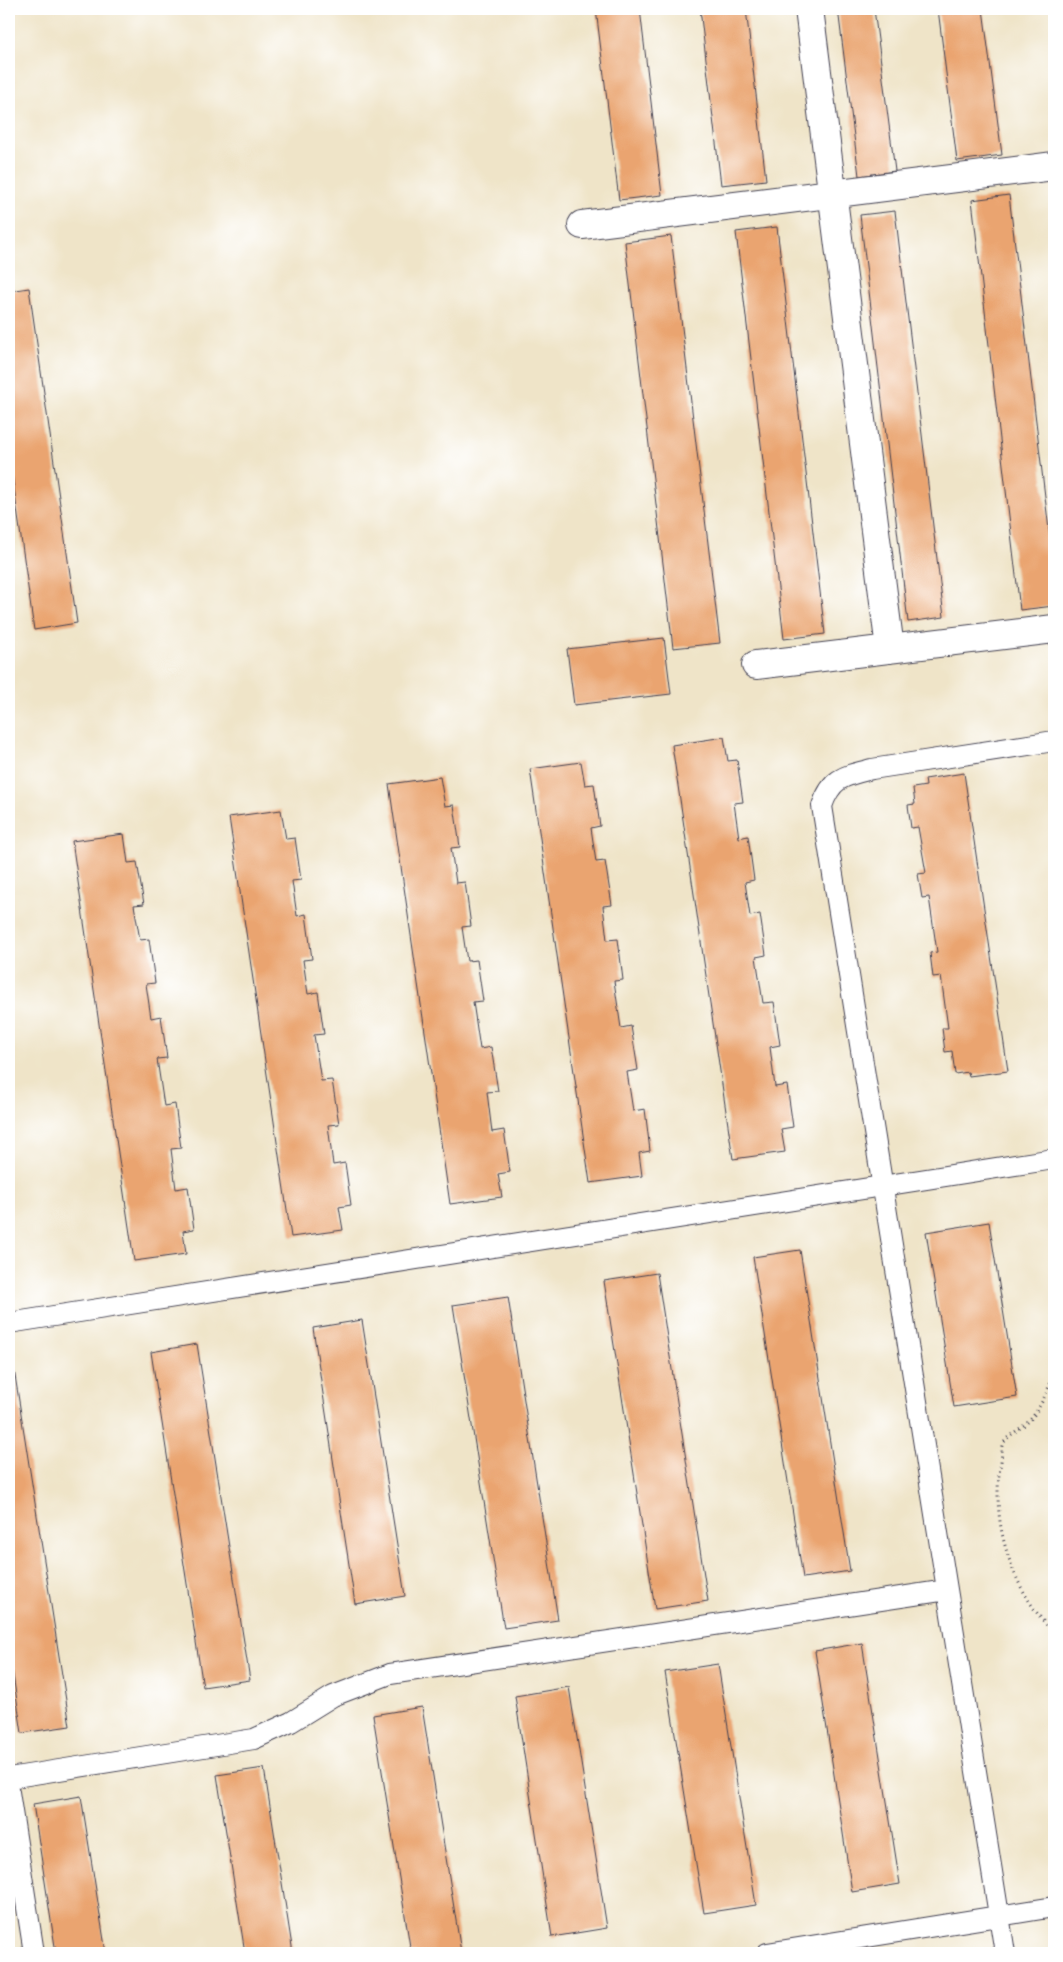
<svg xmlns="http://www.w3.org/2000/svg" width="1063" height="1962" viewBox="0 0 1063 1962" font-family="Alegreya,serif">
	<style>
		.building { fill: #eaa470 }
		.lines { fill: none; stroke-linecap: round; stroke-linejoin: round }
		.lane-casing { stroke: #413f50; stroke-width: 22 }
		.street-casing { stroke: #413f50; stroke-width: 30 }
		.path { stroke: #413f50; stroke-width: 3; stroke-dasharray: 1 4; stroke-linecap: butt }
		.lane { stroke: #fff; stroke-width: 20 }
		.street { stroke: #fff; stroke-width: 28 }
	</style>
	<rect width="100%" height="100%" fill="#fff"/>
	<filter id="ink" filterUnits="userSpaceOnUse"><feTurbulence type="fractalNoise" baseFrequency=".02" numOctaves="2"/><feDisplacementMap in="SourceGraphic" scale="10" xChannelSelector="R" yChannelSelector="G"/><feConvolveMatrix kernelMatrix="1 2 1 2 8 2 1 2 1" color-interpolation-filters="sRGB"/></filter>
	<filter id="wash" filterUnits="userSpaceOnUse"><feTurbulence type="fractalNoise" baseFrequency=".0096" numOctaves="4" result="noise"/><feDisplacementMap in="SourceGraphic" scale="20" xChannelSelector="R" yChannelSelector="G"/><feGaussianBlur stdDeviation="1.12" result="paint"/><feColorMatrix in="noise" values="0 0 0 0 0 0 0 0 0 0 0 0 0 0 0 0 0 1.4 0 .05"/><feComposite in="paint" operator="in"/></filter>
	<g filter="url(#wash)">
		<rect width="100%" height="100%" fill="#efe4c8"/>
		<g id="blocks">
			<path class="building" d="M596,9H640L662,195L619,200Z
				M700,9H746L766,180L721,185Z
				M838,9H874L895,171L859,176Z
				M938,9H983L1002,155L957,161Z
				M1009,195L1054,572V606L1020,610L972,200Z
				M895,211L944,617L908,622L860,215Z
				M777,227L825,634L784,639L736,232Z
				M671,236L720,643L673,648L625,242Z
				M29,288L77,623L34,630L9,452V291Z
				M664,638L671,694L574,705L567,649Z
				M724,737L728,761L737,760L743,802L734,803L739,838L748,836L754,880L745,882L750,916L760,914L766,955L756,957L763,1003L774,1002L780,1045L770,1047L775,1087L787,1085L793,1127L781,1129L785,1152L733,1159L672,745Z
				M581,762L585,785L594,784L600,826L591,828L596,862L605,861L612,905L603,906L607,940L618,939L623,980L614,981L621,1028L631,1026L638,1070L627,1072L633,1111L645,1109L650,1151L639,1153L642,1176L590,1183L530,769Z
				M964,773L1008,1071L969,1076L968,1072L955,1074L952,1051L945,1052L942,1028H948L941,976L933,977L930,953L937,952L929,897L922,898L918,874L926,873L918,827L911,828L908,805L915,804L913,788L926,786L925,779Z
				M440,777L445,806L454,805L460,847L451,848L456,883L465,882L471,926L462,927L467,961L477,960L483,1001L473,1002L480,1049L491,1047L498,1091L487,1092L492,1132L504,1130L510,1172L498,1174L502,1197L450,1204L389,784Z
				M281,810L286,839L295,838L301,880L292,881L297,916L306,914L312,959L303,960L308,994L318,992L324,1034L314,1035L321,1081L332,1080L339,1124L328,1125L333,1165L345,1163L351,1205L339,1207L343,1230L291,1237L229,817Z
				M124,834L128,863L137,862L144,904L134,905L140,940L149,939L155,983L146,984L151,1018L161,1016L167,1058L157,1059L164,1106L175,1104L181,1148L171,1149L176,1189L188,1187L194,1229L183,1231L186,1254L134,1261L72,841Z
				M989,1222L1017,1397L954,1407L926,1232Z
				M800,1250L850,1571L803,1578L753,1257Z
				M657,1273L708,1601L655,1609L604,1281Z
				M508,1297L558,1620L504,1628L453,1305Z
				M362,1320L405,1596L355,1604L313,1328Z
				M197,1344L250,1680L203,1687L151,1352Z
				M14,1369L70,1726L22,1733L9,1649V1370Z
				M862,1643L900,1884L852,1892L815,1651Z
				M718,1664L756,1905L704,1913L665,1672Z
				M569,1687L607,1928L552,1937L515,1696Z
				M422,1707L461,1952L455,1953H411L373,1715Z
				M264,1768L293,1953H245L217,1775Z
				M81,1796L106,1953H56L33,1804Z"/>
		</g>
	</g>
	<g filter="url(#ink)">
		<use href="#blocks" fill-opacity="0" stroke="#413f50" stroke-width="1"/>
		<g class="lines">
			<g class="lane-casing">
				<path id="lane" d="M9,1323L1054,1159
					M9,1778L254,1739L291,1722L333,1696L390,1674L947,1590
					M9,1792L34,1953
					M767,1953L1054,1907
					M1005,1953L822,806C832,777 844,776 872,769L1054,741"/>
			</g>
			<g class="street-casing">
				<path id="street" d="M809,9L890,649
					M582,225L1054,166
					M756,665L1054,629"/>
			</g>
			<path class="path" d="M1054,1374C1048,1390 1040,1409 1029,1421C1022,1428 1011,1433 1005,1441C1001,1447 1002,1460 1000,1467C991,1526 1013,1591 1054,1633"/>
			<use href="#lane" class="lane"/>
			<use href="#street" class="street"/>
		</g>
	</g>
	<rect width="1063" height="1962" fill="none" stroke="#fff" stroke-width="30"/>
</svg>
